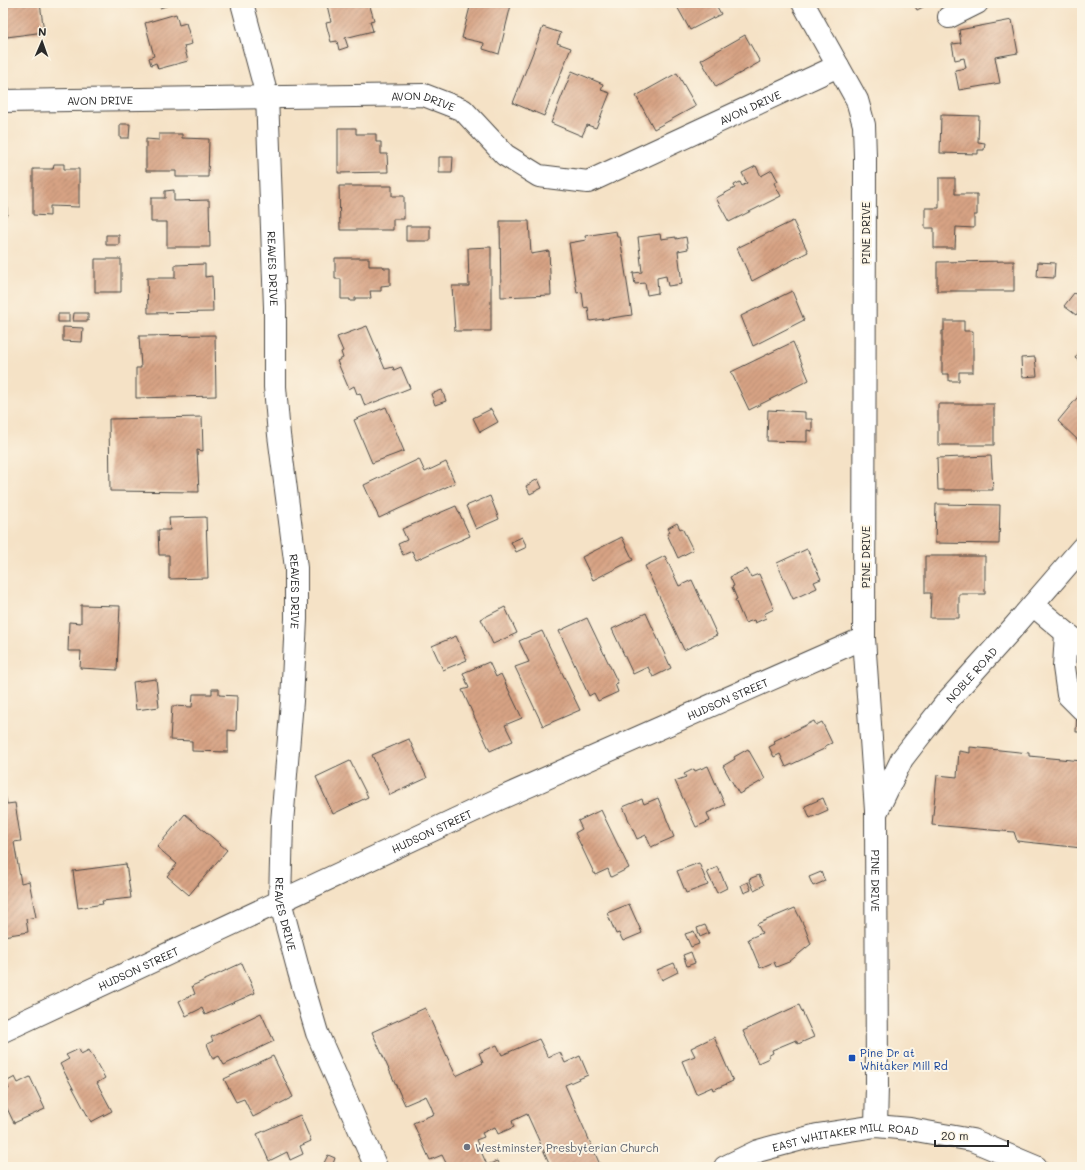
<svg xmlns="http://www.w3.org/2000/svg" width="1085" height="1170" viewBox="0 0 1085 1170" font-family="Mali,sans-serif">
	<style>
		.building { fill: url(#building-hatch) }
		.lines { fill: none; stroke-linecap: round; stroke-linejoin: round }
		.minor-casing { stroke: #494642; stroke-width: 24 }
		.major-casing { stroke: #494642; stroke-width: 24 }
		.minor { stroke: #fff; stroke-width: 22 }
		.major { stroke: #fff; stroke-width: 22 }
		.transit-dot { fill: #1a4fb4; stroke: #fcf5e5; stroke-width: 1.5 }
		.worship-dot { fill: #6b7280; stroke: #fcf5e5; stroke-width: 1.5 }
		.labels { text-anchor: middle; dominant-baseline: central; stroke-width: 4; stroke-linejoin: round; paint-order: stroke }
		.street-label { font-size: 11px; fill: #2b2b2b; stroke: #fcf5e5 }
		.transit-label { font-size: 11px; fill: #164399; stroke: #fcf5e5; text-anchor: start }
		.worship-label { font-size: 11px; fill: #5b616d; stroke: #fcf5e5; text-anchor: start }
	</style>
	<defs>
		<pattern id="building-hatch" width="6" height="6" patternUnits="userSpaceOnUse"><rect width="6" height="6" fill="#d7a384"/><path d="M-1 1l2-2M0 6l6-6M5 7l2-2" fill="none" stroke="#af856c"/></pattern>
	</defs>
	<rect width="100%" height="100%" fill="#fcf5e5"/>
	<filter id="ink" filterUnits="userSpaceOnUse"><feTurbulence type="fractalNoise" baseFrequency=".025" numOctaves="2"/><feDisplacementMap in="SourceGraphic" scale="8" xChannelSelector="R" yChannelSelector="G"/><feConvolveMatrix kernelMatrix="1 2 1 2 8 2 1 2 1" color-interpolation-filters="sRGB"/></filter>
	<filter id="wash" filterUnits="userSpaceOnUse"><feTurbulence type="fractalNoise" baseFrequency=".012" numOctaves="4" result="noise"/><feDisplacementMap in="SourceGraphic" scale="16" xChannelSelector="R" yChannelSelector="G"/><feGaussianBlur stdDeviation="0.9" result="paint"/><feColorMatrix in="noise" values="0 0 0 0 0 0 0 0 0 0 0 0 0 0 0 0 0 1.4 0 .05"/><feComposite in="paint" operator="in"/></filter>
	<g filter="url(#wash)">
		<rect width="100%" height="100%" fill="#f5e2c6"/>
		<g id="blocks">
			<path class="building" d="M3,3H40L44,32L7,37Z
				M126,3H138L139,4L127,7Z
				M158,3H175L160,8Z
				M335,3H369L374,20L370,21L373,31L345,38L348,47L339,50L337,41L331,42L326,23L331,22L327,5Z
				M471,3H505L511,5L499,54L483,49L484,43L462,38Z
				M675,3H715L721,14L690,30Z
				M913,3H931L917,10Z
				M176,14L179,25L186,23L192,44L184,46L188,61L158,69L156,63L151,65L149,58L154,56L145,23Z
				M1012,20L1018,53L995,57L1000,83L959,90L955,70L966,68L964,58L955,60L952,44L961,43L959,30Z
				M543,27L561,33L557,43L571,48L544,116L513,103Z
				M745,35L760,62L716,87L701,60Z
				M572,71L603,84L601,90L610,93L596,128L587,125L582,136L551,123Z
				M677,73L696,106L654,129L636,96Z
				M941,115L979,116L978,142L985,143L984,150H978V154L940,153Z
				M120,124H130L129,138H120Z
				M338,128H356V134H376V142H381V154H387L388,172L338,173Z
				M159,134H182V138L209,139L208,177H176V171H146V139L159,140Z
				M439,157H453L452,173H439Z
				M54,164H64V169H79V207L50,206V216L33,215V169H53Z
				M756,166L761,176L772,170L778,181L774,183L781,196L729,222L716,198L735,188L734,185L740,182L742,186L747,183L742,173Z
				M3,173H6L7,215H3Z
				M939,178H955V194H977V215H974V228L956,227L955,248H934V228H925V208H939Z
				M339,186H392V196H404V219H393V230H340Z
				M174,190V201L209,200L210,247H167V222H151V198H165V191Z
				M500,221H529L531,254L549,251L551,295L501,297Z
				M793,221L808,252L752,281L737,248Z
				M406,226H430V241H406Z
				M616,231L617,237H620L632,315L590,321L588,307L584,308L582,292L577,293L569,243L586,240L585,236Z
				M660,234L661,239L676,237V239L686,237L688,249L678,251L682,284L668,286L666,276L657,278L658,293L647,295L645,283L635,284L633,273L642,272L638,237Z
				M106,235H119V245H106Z
				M491,247V331H455L452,286H469L468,248Z
				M335,258H369V266H383L384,268H390V285L381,286V291H370L371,298H355V301H350V299H341V279H335Z
				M95,259H121V292H95Z
				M1014,261V291H937V262Z
				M1038,262L1055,263L1054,278L1037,277Z
				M205,264V277L212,276L213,312L148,313L147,278H175V265Z
				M792,291L804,320L753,346L741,316Z
				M1074,293L1082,300V307L1076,315L1064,306Z
				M74,313H88V321H73Z
				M58,314H69V322H58Z
				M944,321H964V331H973V372H959V381H949V374H942V331H944Z
				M367,326L385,369L393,367L394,370L401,367L410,388L365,406L360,393L357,394L354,386L349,389L337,361L343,358L341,352L343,351L337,337Z
				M63,327L83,328L82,342L63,341Z
				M215,335L216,396L136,398V368H141L139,336Z
				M793,342L809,380L749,410L731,372Z
				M1082,349V363L1075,358Z
				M1035,357L1037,376L1022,377L1021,358Z
				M442,390L446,401L435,405L431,394Z
				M1082,392V444L1058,421Z
				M938,404H994V445H938Z
				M386,407L404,451L372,463L354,420Z
				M491,409L498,422L480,432L473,418Z
				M768,410L805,412V419H812V431L807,430V442L767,441Z
				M202,417L203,451L197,450L199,492L110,491L109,419Z
				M991,456L993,490H938L937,458Z
				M419,459L425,472L446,462L455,483L379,518L364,485Z
				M538,479L542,488L530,494L526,486Z
				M490,496L499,519L476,529L466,506Z
				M936,504L1000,505L999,544L935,543Z
				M456,506L470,536L416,560L412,551L403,555L398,544L407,540L402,529Z
				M206,517L208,578L169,579V555H159L158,530H170L169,518Z
				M677,523L680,529L682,528L693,550L678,558L667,534L670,532L668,528Z
				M522,537L527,547L516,552L511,542Z
				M622,537L633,560L593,580L582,557Z
				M807,549L821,579L814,582L817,588L793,599L777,563Z
				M665,556L679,586L692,580L717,635L684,650L645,566Z
				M925,556H985V594H959V618H930L931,593H925Z
				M747,569L751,577L759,574L774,609L764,614L766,618L755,623L754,620L745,623L735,600L737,599L732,587L734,586L730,577Z
				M81,605L120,606L117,670L80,668L81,651H68L69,622L81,623Z
				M505,607L517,633L493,644L481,619Z
				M646,613L671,668L653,677L648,667L633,674L612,629Z
				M587,618L618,683L615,684L618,692L598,701L594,693L589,696L559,631Z
				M542,631L580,710L543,726L515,667L529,662L519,641Z
				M456,636L467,660L443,670L432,646Z
				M489,662L496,677L501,674L522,718L505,725L513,741L490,751L462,690L469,688L463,673Z
				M156,679L159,707L136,710L133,682Z
				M1078,688H1082V732H1076Z
				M212,689H219V695L237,696L236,731L228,730V752L192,751V741L170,740L172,706L192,707L193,694H212Z
				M814,721L816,725L822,722L832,743L825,746L826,748L786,767L780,754L774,757L769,747L775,744L774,741Z
				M409,739L427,778L390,795L372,755Z
				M970,747L1029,753V756L1082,761V848L1017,841L1014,832L932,825L937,775L957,777L959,751L970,753Z
				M748,749L765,779L739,794L723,766L735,759L734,757Z
				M350,761L368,797L333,814L316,777Z
				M708,766L725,805L707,813L710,821L696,827L675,781L686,777L684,774L694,769L695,771Z
				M3,796H5L7,804L15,803L21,841L14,842L21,883L29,881L36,917L26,919L28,932L3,936Z
				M658,798L674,837L651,847L646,835L637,839L623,807L642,799L644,804Z
				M823,798L828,810L810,818L805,806Z
				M601,810L629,868L611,877L608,869L595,875L575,833L582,829L578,821Z
				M185,814L227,850L189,895L167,876L177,864L157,847Z
				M699,863L708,885L686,893L677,871Z
				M126,864L131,898L102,901L103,904L78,908L73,871Z
				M718,867L727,888L717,893L707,872Z
				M821,872L825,881L813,886L809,877Z
				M759,875L764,885L754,890L749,879Z
				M748,882L751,890L744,893L741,885Z
				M629,904L642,933L623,941L619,933L616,934L607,913Z
				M795,908L805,928L811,944L789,962L776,967L774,962L760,968L748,939L762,933L757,924Z
				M705,925L709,933L700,937L697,928Z
				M694,931L699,944L691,947L685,934Z
				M691,952L695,963L687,966L683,955Z
				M242,963L255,993L205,1015L202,1008L186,1016L179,1001L195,994L192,986Z
				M674,963L678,972L662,980L657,970Z
				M799,1005L814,1037L798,1044L796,1040L772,1050L773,1053L768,1056L769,1058L758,1063L743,1031Z
				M425,1008L456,1076L483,1063L479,1053L497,1045L502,1055L539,1039L548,1057L560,1052L565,1063L580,1056L588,1075L565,1085L601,1167H551L527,1114L512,1121L514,1127L498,1134L495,1127L482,1133L484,1137L476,1140L487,1165L497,1161L500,1167H448L442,1155L430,1160L413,1123L434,1114L430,1104L426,1096L405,1105L372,1032Z
				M261,1013L274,1041L224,1065L219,1056L213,1059L207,1044L213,1041L211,1037Z
				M714,1037L733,1081L713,1090L712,1087L696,1094L682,1061L695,1056L691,1048Z
				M79,1049L81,1054L89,1050L105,1078L97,1083L112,1111L91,1122L60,1064L69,1059L66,1055Z
				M273,1056L293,1097L253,1117L244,1099L236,1102L224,1079Z
				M15,1077L18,1083L30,1077L45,1109L14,1123L3,1100V1092L9,1089L6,1082Z
				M300,1115L311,1141L300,1146L303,1154L290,1160L287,1152L269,1161L257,1134Z
				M3,1127L7,1136L3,1138Z
				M328,1155L335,1158L332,1167L323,1165Z"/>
		</g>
	</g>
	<g filter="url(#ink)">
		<use href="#blocks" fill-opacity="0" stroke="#494642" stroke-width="1"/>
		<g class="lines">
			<g class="minor-casing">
				<g id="minor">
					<path id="s1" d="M242,3L267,96L275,307V387L279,435L296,568V619L292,701L282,823L280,901L299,972L317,1033L376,1167"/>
					<path id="s2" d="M803,3L857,100L864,125L865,157L864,638L876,811L877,1086L876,1126"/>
					<path d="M949,17L977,3"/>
					<path id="s3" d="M3,101L424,95L463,110L505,155L539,176L588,182L838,66"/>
					<path d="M1033,605L1082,646"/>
					<path d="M1066,633L1064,667L1068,695L1082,709"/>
					<path id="s4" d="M877,811L902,759L919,737L949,699L1012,629L1082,548"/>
					<path id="s5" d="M3,1031L499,799L864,638"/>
				</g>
			</g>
			<g class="major-casing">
				<g id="major">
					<path id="s6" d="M725,1167L758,1151L817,1135L876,1126L910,1129L972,1140L1036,1167"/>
				</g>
			</g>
			<use href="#minor" class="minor"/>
			<use href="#major" class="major"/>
		</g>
	</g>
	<rect class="transit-dot" x="848" y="1054" width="8" height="8" rx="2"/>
	<circle class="worship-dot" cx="467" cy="1147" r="4"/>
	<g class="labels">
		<g class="street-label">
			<text stroke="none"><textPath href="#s3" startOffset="97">AVON DRIVE</textPath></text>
			<text stroke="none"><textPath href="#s3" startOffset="421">AVON DRIVE</textPath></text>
			<text stroke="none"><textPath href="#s3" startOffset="792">AVON DRIVE</textPath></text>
			<text transform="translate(865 233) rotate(-90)">PINE DRIVE</text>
			<text stroke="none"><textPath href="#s1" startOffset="269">REAVES DRIVE</textPath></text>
			<text transform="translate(865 557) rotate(-90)">PINE DRIVE</text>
			<text stroke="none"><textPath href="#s1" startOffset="593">REAVES DRIVE</textPath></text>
			<text stroke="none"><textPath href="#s4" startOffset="167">NOBLE ROAD</textPath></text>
			<text stroke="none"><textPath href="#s5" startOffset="797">HUDSON STREET</textPath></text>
			<text stroke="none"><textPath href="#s5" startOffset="473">HUDSON STREET</textPath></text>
			<text stroke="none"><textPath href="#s2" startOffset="893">PINE DRIVE</textPath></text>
			<text stroke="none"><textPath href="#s1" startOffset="917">REAVES DRIVE</textPath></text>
			<text stroke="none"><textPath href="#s5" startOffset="149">HUDSON STREET</textPath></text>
			<text stroke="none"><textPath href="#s6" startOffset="126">EAST WHITAKER MILL ROAD</textPath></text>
		</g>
		<g class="transit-label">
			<text x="860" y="1052">Pine Dr at<tspan x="860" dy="13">Whitaker Mill Rd</tspan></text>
		</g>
		<g class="worship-label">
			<text x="475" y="1147">Westminster Presbyterian Church</text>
		</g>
	</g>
	<rect width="1085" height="1170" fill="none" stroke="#fcf5e5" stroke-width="16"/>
	<g transform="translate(42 42) rotate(2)" stroke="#fcf5e5" stroke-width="3" paint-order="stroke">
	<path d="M0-3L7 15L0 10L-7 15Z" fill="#2b2b2b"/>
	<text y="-6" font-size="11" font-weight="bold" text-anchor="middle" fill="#2b2b2b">N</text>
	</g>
	<path d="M935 1140v6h73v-6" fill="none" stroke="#2b2b2b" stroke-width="2"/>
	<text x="941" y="1140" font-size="12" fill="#2b2b2b" stroke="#fcf5e5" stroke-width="3" paint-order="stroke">20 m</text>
</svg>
